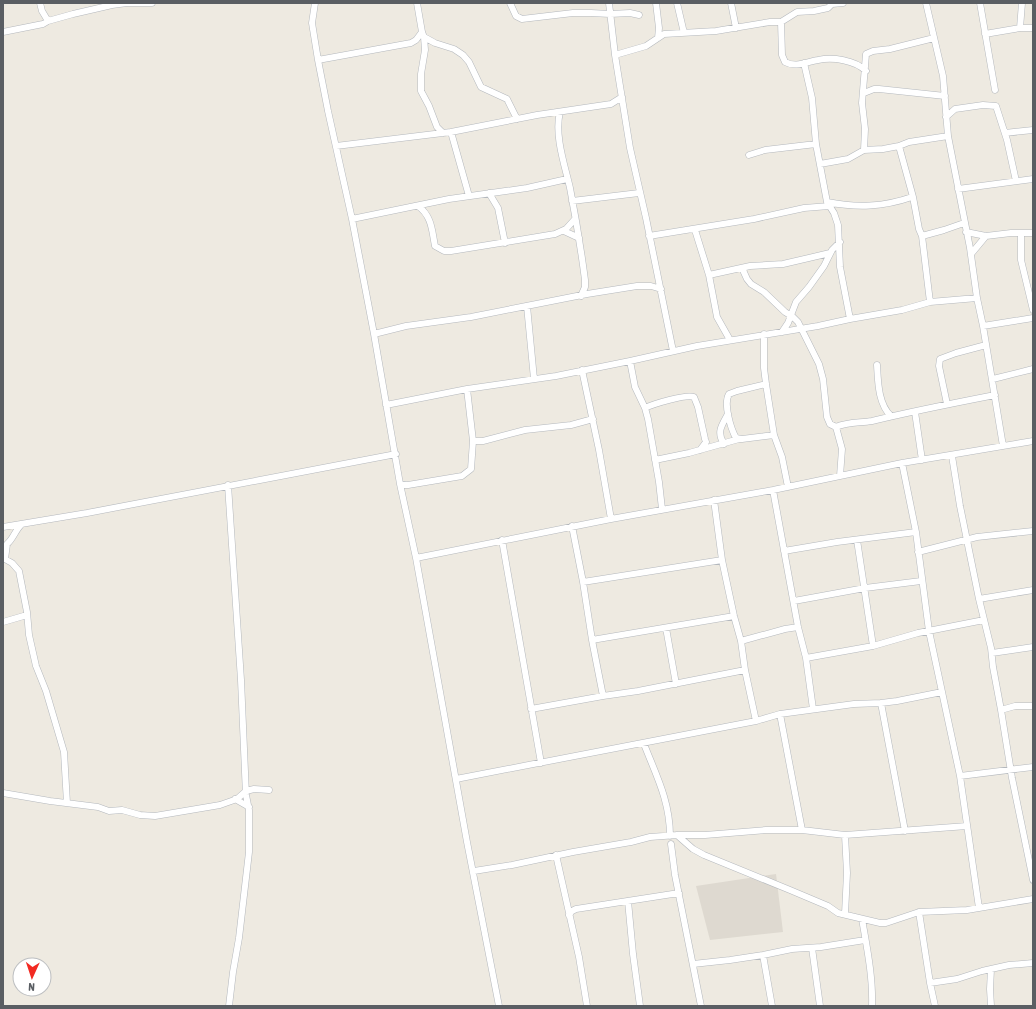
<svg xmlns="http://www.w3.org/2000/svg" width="1036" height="1009" viewBox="0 0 1036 1009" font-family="'Asap Condensed',sans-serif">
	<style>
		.education { fill: #ded9d0 }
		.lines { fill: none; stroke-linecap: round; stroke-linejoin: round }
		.street-casing { stroke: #b4b8bd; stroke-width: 7 }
		.street { stroke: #fff; stroke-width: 6 }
	</style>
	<rect width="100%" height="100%" fill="#eeeae1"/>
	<path class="education" d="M776,874L783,932L710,940L696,886Z"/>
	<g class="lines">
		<g class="street-casing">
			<path id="street" d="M40,3L42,11L48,21
				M315,3L312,23L318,60L328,111L352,219L374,334L400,484L416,558L467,842L499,1006
				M417,3L422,32L424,37L435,43L454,49L463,55L469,62L481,87L507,99L517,119
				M510,3L516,16L522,19L573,13H591L610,14L630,13L639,15
				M609,3L615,55L630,148L646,218L673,351
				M656,3L659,28L658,38
				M677,3L684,33
				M731,3L736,28
				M926,3L943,76L948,136L970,248L977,298L983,326L1003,446
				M980,3L995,90
				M781,22L782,55L785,62C796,68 806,62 818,60C833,57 855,60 866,71
				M1020,28L1022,3
				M3,32L43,24L48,21L73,14L112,5L127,3H152
				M985,34L1020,28H1033
				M424,37L425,50L421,74V91L429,106L437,127L443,133
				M615,55L646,46L664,34L716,31L770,22H781L797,12L814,11L828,8L832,4L843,3
				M318,60L411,43L416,40L422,32
				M804,63L812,98L816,144L827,202L834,213L838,225L840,267L850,319
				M864,93L874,89H879L945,96
				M560,112C554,135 565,166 570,188C576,219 581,249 585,280V287L581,296
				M946,117L955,109L983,105L996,106L1007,140L1016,181
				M451,132L469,196
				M1005,133L1033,130
				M336,146L451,132L537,115L611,104L622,97
				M899,146L913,197L919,229L922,236L930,302
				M864,150L883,149L899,146L909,142L948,136
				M749,155L765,150L816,144
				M820,164L848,159L864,150L865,129L862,103L866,54L873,51L890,49L934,38
				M958,189L1033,179
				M489,193L498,208L505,243
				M572,201L639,193
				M827,202C857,208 883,207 912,197
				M418,206C432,216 432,231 435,246L444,251H451L555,234L566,229L575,219
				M352,219L449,199L527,188L567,179
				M695,230L709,275L717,317L730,340
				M564,231L579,238
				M966,232L986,236L1011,233H1033
				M1021,233V260L1033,310
				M649,236L754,219L804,208L829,206
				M922,236L944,230L964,223
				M971,254L986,236
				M742,268L747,279L751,284L764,292L785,312L793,317L798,322L819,364L823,379L827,417L830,424L836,427L842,449L840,476
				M709,275L750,266L783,264L830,253
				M527,306L534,379
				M983,326L1033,318
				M782,332L788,323L796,302L809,287L824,266L832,250L840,242
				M374,334L406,326L471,317L587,294L637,286H651L661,289
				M764,334V368L766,384L774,435L782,457L788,487
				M630,361L635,387L645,408L648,419L659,482L662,509
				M877,365C878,381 878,404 891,416
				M582,370L599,450L611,519
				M993,379L1033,369
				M766,384L737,391L729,394C723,404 731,429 736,438L742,439L774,435
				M947,404L939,366L940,359L956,353L986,345
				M386,405L467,389L556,376L630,361L697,346L818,326L850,319L902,310L930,302L977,298
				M645,408C653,404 686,394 694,397L698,407L705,439L706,442L700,450
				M915,412L922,460
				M836,427C847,422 860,423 872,421C913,411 954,403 995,395
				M473,441H483L525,430L571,425L593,419
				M724,444C716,432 722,425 728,414
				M952,456L960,506L979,599L991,648L993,667L1001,710L1012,778L1033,880
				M655,460L689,453L739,439
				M902,463L916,532L929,631L960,776L979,908
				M400,484L408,485L462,476L471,469L473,441L467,389
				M228,485L241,680L246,795L249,810V852L239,938L233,972L229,1006
				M773,490L798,627L806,658L813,709
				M714,500L722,560L734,616L741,641L745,670L756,721L780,714L854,704L881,703L897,701L942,692
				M572,526L583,582L592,640L603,696
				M3,527L87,513L396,454
				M502,540L541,763
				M857,540L873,646
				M784,551L837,542L916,532
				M918,552L977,537L1033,531
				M3,558L12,563L19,571L27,612L29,635L36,666L46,691L64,752L67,803
				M416,558L611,519L773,490L902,463L1033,441
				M5,559L7,544C14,538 15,530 22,524
				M583,582L722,560
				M979,599L1033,590
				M794,601L865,588L921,581
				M3,622L27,615
				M666,628L676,684
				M592,640L734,616
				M741,641L785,629L798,627
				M992,653L1033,647
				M806,658L873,646L918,633L984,620
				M881,703L905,831
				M531,709L603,696L638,691L745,670
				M1001,710L1015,706H1033
				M780,714L802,830L845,835L967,826
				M644,744C656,775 670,801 670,836
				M960,776L1033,767
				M456,779L756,721
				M3,793L50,801L98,807L109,811L122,810L140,815L155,816L220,805L237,799L246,791L254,789L269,790
				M235,799L249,807
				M677,835L693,849L704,855L790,890L828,906L838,913L880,923H886L919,912L967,910L1033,899
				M671,844L675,875L701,1006
				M556,855L579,957L587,1006
				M474,871L512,865L573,852L631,842L650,837L677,835H705L766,830H802
				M628,901L633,954L640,1006
				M919,912L930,983L935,1006
				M845,914L847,873L845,835
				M569,915L572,911L576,909L679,893
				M862,919C867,948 873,977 872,1006
				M812,948L820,1006
				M763,955L772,1006
				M693,964L730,960L763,955L792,949L821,947L865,940
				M991,969L990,989L991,1006
				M930,983L957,979L982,971L1009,965L1033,963"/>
		</g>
		<use href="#street" class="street"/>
	</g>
	<rect width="1036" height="1009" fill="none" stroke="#5a5e63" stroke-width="8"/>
	<g transform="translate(32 977) rotate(183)"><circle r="19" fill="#ffffff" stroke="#bdbfc1"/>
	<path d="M0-3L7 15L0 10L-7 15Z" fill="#f22a22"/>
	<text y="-6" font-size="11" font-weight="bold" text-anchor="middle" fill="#5a5e63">N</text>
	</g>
</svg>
